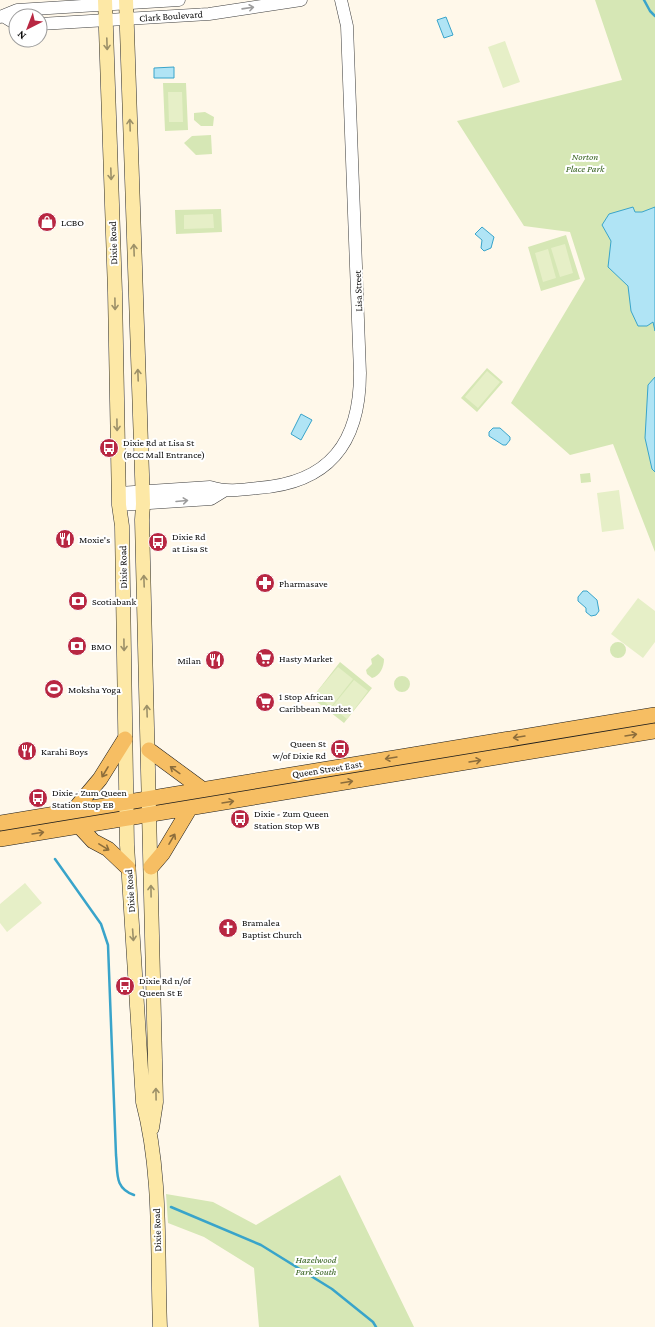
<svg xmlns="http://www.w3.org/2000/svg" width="655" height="1327" viewBox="0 0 655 1327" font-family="'Crimson Pro',serif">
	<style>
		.green { fill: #d6e7b5 }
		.pitch { fill: #e6efc7 }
		.water { fill: #b0e4f5; stroke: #39a4ca }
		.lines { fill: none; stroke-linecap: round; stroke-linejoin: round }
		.stream { stroke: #39a4ca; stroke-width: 2.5 }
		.tertiary-casing { stroke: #3e3e3e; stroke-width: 13 }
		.secondary-casing { stroke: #2d2d2d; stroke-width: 15 }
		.primary-casing { stroke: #1c1c1c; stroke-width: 16 }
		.tertiary { stroke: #fff; stroke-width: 12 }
		.secondary { stroke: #fde8a6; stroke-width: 14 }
		.primary { stroke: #f6be63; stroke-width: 15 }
		.oneway { stroke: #9d9d9d }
		.oneway2 { stroke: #9c9068 }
		.oneway3 { stroke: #8c6d3b }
		.labels { text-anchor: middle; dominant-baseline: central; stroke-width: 4; stroke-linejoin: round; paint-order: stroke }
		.street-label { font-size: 10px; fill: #0b0b0b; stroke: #fff }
		.park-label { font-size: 10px; font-style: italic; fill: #35611e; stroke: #fff }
		.poi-label { font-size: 10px; fill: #0b0b0b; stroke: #fff; text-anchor: start }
	</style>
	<rect width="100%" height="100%" fill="#fff8ea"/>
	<path class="green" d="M595,0H655V552L613,444L570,455L511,403L585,279L570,232L524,226L457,121L622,80Z
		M163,83H186L188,130L165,131Z
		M205,112L214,117L213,126H201L194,120V113Z
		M211,135L212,154L196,155L184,143L192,136Z
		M221,209L222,232L176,234L175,210Z
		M566,235L580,279L541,291L528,247Z
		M487,368L503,382L477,412L461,398Z
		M590,473L591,482L581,483L580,474Z
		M610 650a8 8 0 1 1 16 0a8 8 0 1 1-16 0Z
		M378,654L384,659C384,667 380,676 372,678L367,674L366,670L372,664L371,659Z
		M340,662L372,688L344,723L312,698Z
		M394 684a8 8 0 1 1 16 0a8 8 0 1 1-16 0Z
		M340,1175L414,1327H259L254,1268L204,1237L168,1223L166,1194L213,1202L256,1225Z"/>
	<path class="pitch" d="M505,41L520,82L503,88L488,47Z
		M168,92H182L183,122H169Z
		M213,214L214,228L184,229V215Z
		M565,244L573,273L560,277L551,248Z
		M548,249L556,278L543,282L535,253Z
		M487,371L500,382L478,408L465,397Z
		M619,490L624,529L602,532L597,493Z
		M638,598L655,611V642L643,658L611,634Z
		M338,667L353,679L331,707L315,694Z
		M354,680L368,691L347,719L332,707Z
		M25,883L42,903L7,932L0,923V904Z"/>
	<path class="water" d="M446,17L453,35L444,38L437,20Z
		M174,67V78H154V68Z
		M633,207L635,212H642L655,207V331L653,322L647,326H638L631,311L628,286L608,267L611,241L602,225L609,214Z
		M482,227L494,237L491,248L484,251L481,248L482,240L475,234Z
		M655,377V472L652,469L645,438L648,385Z
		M301,414L312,420L301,440L291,434Z
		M493,428H500L510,437V440L506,445H503L489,436V432Z
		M583,591H587L597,600L599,611L596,615L591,616L586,612V608L578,601V597Z"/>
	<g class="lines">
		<path class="stream" d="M644,0L650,11L655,16
			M55,859L101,924L108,945L116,1155C118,1173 114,1188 134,1195
			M171,1207L261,1245L332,1289L373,1322L376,1327"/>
		<g class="tertiary-casing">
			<path id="tertiary" d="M3,16L16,24
				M0,17L17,10L179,0
				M40,24L209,14L301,0
				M119,493L210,487C226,492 241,490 258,488C330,483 360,442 360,373L347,26L341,0
				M119,505L211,499L224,491"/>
		</g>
		<g class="secondary-casing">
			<path id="secondary" d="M105,0L115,292L119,505L122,526L127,845L143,1102C162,1174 157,1253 160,1327
				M126,0L143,504L142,520L156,1102L152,1128"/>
		</g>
		<g class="primary-casing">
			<path id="primary" d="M149,750L202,789
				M74,810L100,779L125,739
				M0,823L655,715
				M79,826L93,841L108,849L128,868
				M0,839L655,731
				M151,867L163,853L190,808"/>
		</g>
		<use href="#tertiary" class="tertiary"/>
		<use href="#secondary" class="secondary"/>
		<use href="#primary" class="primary"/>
	</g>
	<defs><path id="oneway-shaft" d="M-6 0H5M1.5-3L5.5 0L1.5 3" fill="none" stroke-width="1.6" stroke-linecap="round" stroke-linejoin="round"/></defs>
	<g class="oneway">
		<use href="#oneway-shaft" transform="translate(248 8) rotate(-8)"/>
		<use href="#oneway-shaft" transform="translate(182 501) rotate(-5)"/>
	</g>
	<g class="oneway2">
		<use href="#oneway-shaft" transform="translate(107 44) rotate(88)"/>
		<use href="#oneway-shaft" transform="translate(130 125) rotate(-92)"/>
		<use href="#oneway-shaft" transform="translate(111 174) rotate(88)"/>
		<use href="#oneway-shaft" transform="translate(134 250) rotate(-92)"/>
		<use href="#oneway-shaft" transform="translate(115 304) rotate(89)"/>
		<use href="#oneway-shaft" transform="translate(138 375) rotate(-92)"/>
		<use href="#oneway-shaft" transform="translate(117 425) rotate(89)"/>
		<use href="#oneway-shaft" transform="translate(144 581) rotate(-92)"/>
		<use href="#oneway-shaft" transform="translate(124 645) rotate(89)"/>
		<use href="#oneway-shaft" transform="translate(147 711) rotate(-92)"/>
		<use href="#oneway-shaft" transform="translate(151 891) rotate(-91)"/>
		<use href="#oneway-shaft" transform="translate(133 935) rotate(86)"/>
		<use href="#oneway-shaft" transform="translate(156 1094) rotate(-91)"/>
	</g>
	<g class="oneway3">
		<use href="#oneway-shaft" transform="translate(631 735) rotate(-9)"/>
		<use href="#oneway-shaft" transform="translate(519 737) rotate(171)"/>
		<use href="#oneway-shaft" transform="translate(391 758) rotate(171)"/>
		<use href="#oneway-shaft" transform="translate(475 761) rotate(-9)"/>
		<use href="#oneway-shaft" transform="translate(175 770) rotate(-144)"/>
		<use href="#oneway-shaft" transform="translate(105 772) rotate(121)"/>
		<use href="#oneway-shaft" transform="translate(347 782) rotate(-9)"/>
		<use href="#oneway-shaft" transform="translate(228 802) rotate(-9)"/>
		<use href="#oneway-shaft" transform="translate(38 833) rotate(-9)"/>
		<use href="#oneway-shaft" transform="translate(172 839) rotate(-60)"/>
		<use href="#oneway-shaft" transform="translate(104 847) rotate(31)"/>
	</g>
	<defs>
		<g id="shop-disc" transform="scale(1)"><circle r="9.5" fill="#b82742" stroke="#fff"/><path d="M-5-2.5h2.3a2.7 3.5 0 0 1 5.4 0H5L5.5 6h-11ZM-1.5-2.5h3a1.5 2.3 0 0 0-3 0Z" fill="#fff"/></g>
		<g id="bus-disc" transform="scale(1)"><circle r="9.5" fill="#b82742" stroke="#fff"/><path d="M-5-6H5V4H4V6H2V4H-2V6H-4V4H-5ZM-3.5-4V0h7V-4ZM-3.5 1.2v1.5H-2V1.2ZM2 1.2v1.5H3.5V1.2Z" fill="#fff"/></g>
		<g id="restaurant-disc" transform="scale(1)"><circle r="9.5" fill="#b82742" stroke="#fff"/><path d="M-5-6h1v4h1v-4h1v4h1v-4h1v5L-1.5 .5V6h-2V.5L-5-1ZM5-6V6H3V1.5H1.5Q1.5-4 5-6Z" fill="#fff"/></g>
		<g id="pharmacy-disc" transform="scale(1)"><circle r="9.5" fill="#b82742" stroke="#fff"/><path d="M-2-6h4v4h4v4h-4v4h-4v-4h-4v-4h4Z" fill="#fff"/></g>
		<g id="bank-disc" transform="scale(1)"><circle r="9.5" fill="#b82742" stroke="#fff"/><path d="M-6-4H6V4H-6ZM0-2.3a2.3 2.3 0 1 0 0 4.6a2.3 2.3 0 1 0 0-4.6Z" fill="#fff"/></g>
		<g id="supermarket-disc" transform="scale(1)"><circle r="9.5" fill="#b82742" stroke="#fff"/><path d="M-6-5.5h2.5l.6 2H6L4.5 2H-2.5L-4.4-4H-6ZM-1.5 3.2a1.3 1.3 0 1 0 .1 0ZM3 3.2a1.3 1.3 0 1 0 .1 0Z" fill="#fff"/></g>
		<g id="stadium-disc" transform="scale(1)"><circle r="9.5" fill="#b82742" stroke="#fff"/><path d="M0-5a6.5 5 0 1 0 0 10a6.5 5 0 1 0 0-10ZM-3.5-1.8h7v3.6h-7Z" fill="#fff"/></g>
		<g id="church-disc" transform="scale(1)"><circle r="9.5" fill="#b82742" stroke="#fff"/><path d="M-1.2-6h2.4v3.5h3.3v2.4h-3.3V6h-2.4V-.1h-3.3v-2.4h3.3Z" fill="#fff"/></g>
	</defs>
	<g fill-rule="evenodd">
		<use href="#shop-disc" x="47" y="222"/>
		<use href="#bus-disc" x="109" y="448"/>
		<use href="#restaurant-disc" x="65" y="539"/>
		<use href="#bus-disc" x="158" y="542"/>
		<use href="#pharmacy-disc" x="265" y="583"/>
		<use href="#bank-disc" x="78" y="601"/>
		<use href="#bank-disc" x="77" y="646"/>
		<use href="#supermarket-disc" x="265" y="658"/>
		<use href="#restaurant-disc" x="215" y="660"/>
		<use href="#stadium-disc" x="54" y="689"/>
		<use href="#supermarket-disc" x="265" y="702"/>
		<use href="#bus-disc" x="340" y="749"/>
		<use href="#restaurant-disc" x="27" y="751"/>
		<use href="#bus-disc" x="38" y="798"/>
		<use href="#bus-disc" x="240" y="819"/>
		<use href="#church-disc" x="228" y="928"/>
		<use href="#bus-disc" x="125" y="986"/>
	</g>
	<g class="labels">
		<g class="street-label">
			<text transform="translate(171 16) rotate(-4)">Clark Boulevard</text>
			<text transform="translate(113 243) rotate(-92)">Dixie Road</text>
			<text transform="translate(358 291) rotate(-92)">Lisa Street</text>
			<text transform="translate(123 567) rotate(-91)">Dixie Road</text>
			<text transform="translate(327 769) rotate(-9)">Queen Street East</text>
			<text transform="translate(130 891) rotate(-94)">Dixie Road</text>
			<text transform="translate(157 1230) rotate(-92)">Dixie Road</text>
		</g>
		<g class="park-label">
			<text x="585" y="156">Norton<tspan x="585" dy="12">Place Park</tspan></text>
			<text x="316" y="1259">Hazelwood<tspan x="316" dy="12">Park South</tspan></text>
		</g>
		<g class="poi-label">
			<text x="61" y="222">LCBO</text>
			<text x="123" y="442">Dixie Rd at Lisa St<tspan x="123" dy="12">(BCC Mall Entrance)</tspan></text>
			<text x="172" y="536">Dixie Rd<tspan x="172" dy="12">at Lisa St</tspan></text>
			<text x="79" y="539">Moxie's</text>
			<text x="279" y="583">Pharmasave</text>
			<text x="92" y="601">Scotiabank</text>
			<text x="91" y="646">BMO</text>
			<text x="279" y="658">Hasty Market</text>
			<text x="201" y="660" text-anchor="end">Milan</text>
			<text x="68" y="689">Moksha Yoga</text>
			<text x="279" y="696">1 Stop African<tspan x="279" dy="12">Caribbean Market</tspan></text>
			<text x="326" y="743" text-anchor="end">Queen St<tspan x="326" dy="12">w/of Dixie Rd</tspan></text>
			<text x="41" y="751">Karahi Boys</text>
			<text x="52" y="792">Dixie - Zum Queen<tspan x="52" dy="12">Station Stop EB</tspan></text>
			<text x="254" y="813">Dixie - Zum Queen<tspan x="254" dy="12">Station Stop WB</tspan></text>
			<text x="242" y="922">Bramalea<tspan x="242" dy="12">Baptist Church</tspan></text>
			<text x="139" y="980">Dixie Rd n/of<tspan x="139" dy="12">Queen St E</tspan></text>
		</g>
	</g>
	<g transform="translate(28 28) rotate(222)"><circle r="19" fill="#ffffff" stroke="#9d9d9d"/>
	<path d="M0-3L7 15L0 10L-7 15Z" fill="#b82742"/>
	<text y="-6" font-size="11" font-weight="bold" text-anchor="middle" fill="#0b0b0b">N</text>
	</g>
</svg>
